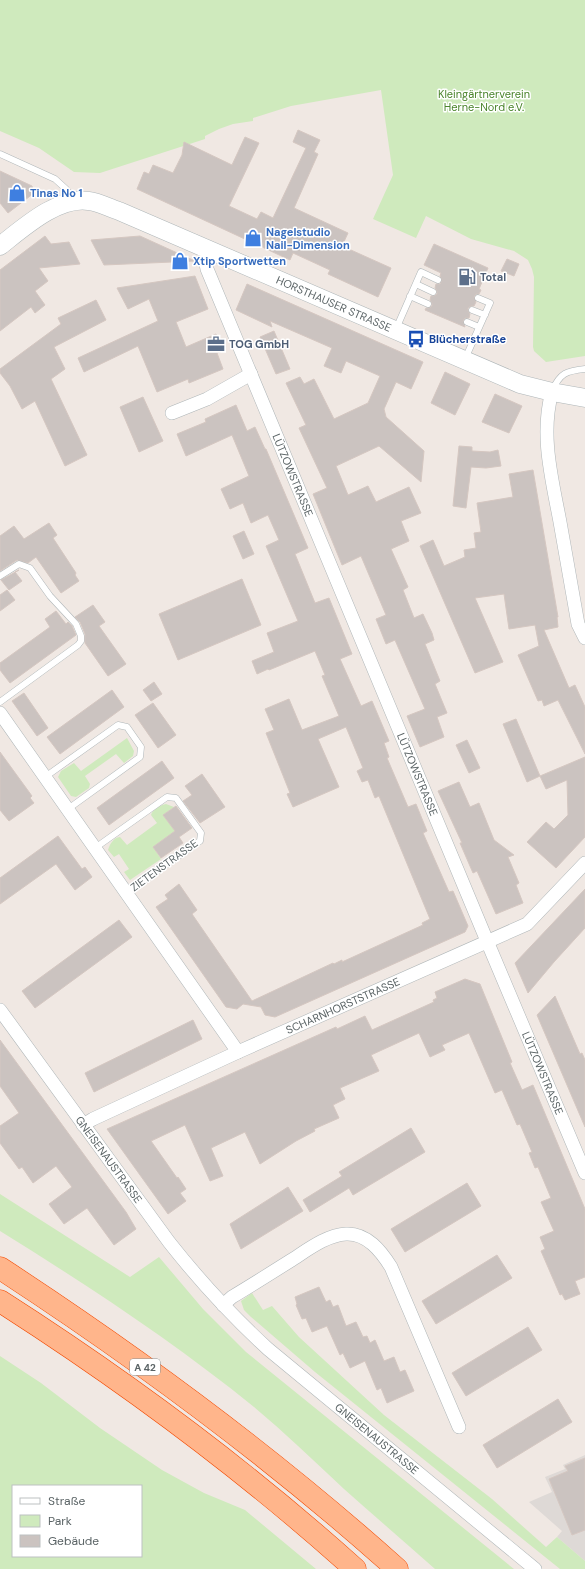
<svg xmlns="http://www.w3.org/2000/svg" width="585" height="1569" viewBox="0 0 585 1569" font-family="'DM Sans',sans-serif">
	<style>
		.industrial { fill: #ded9d6 }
		.green { fill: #cfeabd; fill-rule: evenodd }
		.building { fill: #cbc3c0; stroke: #d5c7c1 }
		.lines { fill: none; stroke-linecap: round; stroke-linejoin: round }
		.lane-casing { stroke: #afb6b8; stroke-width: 7 }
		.street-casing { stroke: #afb6b8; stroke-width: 14 }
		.secondary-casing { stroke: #aeb6b8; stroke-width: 19 }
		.highway-casing { stroke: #f34900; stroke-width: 23 }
		.lane { stroke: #fff; stroke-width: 6 }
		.street { stroke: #fff; stroke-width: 13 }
		.secondary { stroke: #fff; stroke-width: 18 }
		.highway { stroke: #ffb58b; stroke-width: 22 }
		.labels { text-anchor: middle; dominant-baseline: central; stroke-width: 3; stroke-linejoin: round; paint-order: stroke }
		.shield { fill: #fff; stroke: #8c9294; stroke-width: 1 }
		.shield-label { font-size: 10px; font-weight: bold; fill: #5b6466 }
		.park-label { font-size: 11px; fill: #4a842c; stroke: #fff }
		.shop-label { font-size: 11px; font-weight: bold; fill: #366cbe; stroke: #fff; text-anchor: start }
		.service-label { font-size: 11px; font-weight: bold; fill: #4e5e75; stroke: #fff; text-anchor: start }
		.street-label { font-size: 11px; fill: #5b6466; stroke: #fff }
		.transit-label { font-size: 11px; font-weight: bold; fill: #164399; stroke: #fff; text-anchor: start }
	</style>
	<rect width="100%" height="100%" fill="#f0e8e3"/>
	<path class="industrial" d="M585,1455V1561L557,1537L562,1531L529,1502L552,1492L545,1477L565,1469L563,1465Z"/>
	<path class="green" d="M0,0H585V356L546,362L534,351L533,347L534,277L532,269L528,260L514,251L471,239L426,216L416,238L373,219L393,175L381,90L291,106L253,118V121L233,124L219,129L205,136V139L100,173L74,172L39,148L0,131Z
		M127,738L134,751L133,756L124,763L116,754L85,776L90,784L89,788L76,797L71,796L58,777L61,771L74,763L81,771Z
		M166,804L174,807L163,815L175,831L153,847L161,859L130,880L124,872L129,869L119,854L114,857L108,850C110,844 113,838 120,837L127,845L157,823L151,815C153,809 161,805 166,804Z
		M0,1194L130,1277L159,1257L203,1309L246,1352L514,1569H435C405,1542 374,1516 344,1489C314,1461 285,1433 254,1407C174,1342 87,1285 0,1231Z
		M252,1293L263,1310L272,1306L299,1337L384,1415L492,1499L546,1547L557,1537L585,1561V1569H560L315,1372L251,1317L244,1310L241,1301Z
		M0,1356L41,1383L100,1428L162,1470L204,1493L245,1510L316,1569H0ZM13,1486H141V1556H13Z"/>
	<path class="building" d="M298,130L320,140L314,152L318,154L294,208L348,233L342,246L391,268L378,297L328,274L330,270L293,253L290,260L137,189L144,172L149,174L153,165L173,173L182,155L184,142L232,165L245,137L259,143L229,206L257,219L261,212L273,218L306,148L293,142Z
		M0,171L32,186L34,193L8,213L0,203Z
		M45,236L51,244L69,242L80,264L39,268L48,281L35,291L45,305L35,313L31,307L0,331V270Z
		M140,236L195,261L104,265L91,240Z
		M434,244L488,268L479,289L481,290L479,294H476L474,297L476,302L474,306H471L468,308V311L470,314L469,318H465L463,321L465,327L425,310L426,308H429L432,306V303L430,300L431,296H434L437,294V291L435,288L436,284H440L442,280L440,276L441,273L424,265Z
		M507,259L519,264L514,276L501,271Z
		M195,276L208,309L176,322L186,347L216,334L223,351L217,353L223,369L189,383L188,379L157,392L138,346L84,372L78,358L158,321L149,299L128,309L117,288Z
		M247,284L423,362L411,389L396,382L384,409L386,417L424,451L421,482L379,446L336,466L348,495L368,486L376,502L409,487L421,513L401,521L409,541L391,549L408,587L403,590L414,618L423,614L432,633L434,640L425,644L440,681L435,684L447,713L437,717L444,737L420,747L407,716L425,709L395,640L386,644L376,619L386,615L361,556L342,565L313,494L327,488L299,428L306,425L286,383L300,377L304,384L314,379L334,419L368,403L380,376L346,361L341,373L324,366L332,348L270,321L272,327L236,310Z
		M96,300L106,320L54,347L65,369L51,379L87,455L65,466L35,401L22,409L10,386L0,373V369L61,324L58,318Z
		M274,331L290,369L276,374L260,337Z
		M445,372L470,384L455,415L431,403Z
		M495,394L522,406L509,433L482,422Z
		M143,397L163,441L139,452L120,407Z
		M236,405L247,431L255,427L265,449H266L308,548L295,554L315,603L329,598L352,654L340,659L361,706L372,701L389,741L384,743L389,757L387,758L408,807L416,804L427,831L423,833L449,892L453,891L468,926L465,932L275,1017L265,1015L261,1007L243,1004L237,1009L226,1007L156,907L168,899L165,895L179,884L197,910L192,914L252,1001L333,963L334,964L342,960V962L423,925L422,923L430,919L379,796L375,798L368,780L362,782L357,771L363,768L346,727L318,739L339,787L293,807L287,794L290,793L266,733L274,730L265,709L289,699L302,730L339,716L322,676L325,675L315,651L269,670L268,669L257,674L252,661L274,652L267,633L298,621L266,546L279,540L268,515L251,523L243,503L230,509L221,489L249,476L232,435L186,456L177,434L206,422L205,419Z
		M459,446L472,447V451L490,452L498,450L501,466L486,468L471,467L466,508L453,506Z
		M533,470L558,617H557L558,627L544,630L569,688L575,685L585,707V754L558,700L544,706L542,700L538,701L518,655L539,646L535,625L509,629L504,594L475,598L503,662L475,673L420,546L433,540L444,566L465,557L464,550L476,548L474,533L481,532L477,503L513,497L509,474Z
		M49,523L57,535L53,538L76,573L75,575L79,581L61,593L36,557L28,563L17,560L0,571V536L14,526L24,539Z
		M244,531L254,554L243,559L233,536Z
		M19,570L15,572L22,581L9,590L1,580Z
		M242,579L261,625L178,660L159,614Z
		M7,590L15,600L0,611V595Z
		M93,605L105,622L99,626L126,664L108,676L85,643V634L80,622L75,617Z
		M56,611L66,624L68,622L72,626L76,635L10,683L0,670V663L50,627L45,619Z
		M154,682L162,694L151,701L143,690Z
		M112,690L124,707L60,754L47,737Z
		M24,693L48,728L37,736L12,701Z
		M153,703L176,735L158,748L135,715Z
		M516,719L540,776L527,782L503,724Z
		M467,740L480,768L469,773L456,745Z
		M0,752L32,796L30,798L34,803L9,821L0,810Z
		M585,757V837L556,868L527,842L546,822L554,829L568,815L567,780L546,789L540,776Z
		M162,761L174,778L109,825L97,808Z
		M202,774L225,807L200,823L183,801L192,795L185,786Z
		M459,782L470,807L479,803L494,840L514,855L508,857L519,883L516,885L523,903L496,914L477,871L473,873L460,843H462L438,791Z
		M176,806L192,828L179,837L183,843L161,858L153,847L175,831L163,815Z
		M58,836L82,869L85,867L92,877L75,890L56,864L0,904V878Z
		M585,889V928L554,962L528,993L515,963Z
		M119,920L132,937L35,1008L22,991Z
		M465,979L480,984L512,1062L510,1063L522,1090L533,1085L585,1209V1277L575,1281L580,1294L565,1300L562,1294L560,1295L541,1251L545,1249L540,1237L554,1231L541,1202L551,1198L538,1167L535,1168L529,1153L532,1152L520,1124L517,1125L502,1090L495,1093L469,1033L442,1045L445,1050L430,1057L419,1033L371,1055L379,1071L340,1088L345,1099L333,1105L339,1118L314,1129L315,1131L296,1141L260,1164L245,1132L211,1148L223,1176L210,1181L185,1125L151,1141L177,1178L178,1177L186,1189L180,1193L186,1201L168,1214L107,1129L336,1027L337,1029L365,1016L372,1030L434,1002L433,1000L437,998L435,992Z
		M555,996L580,1054L582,1053L585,1060V1127L537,1015Z
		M193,1020L202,1039L94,1092L85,1073Z
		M0,1040L126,1212L136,1229L114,1245L87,1208L64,1224L49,1204L72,1187L56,1166L33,1183L22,1167L19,1169L0,1143V1126L19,1113L0,1086Z
		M411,1128L425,1152L353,1195L349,1188L310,1212L303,1200L342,1176L339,1172Z
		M467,1183L481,1206L405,1252L391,1229Z
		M288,1187L303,1211L241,1249L230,1224Z
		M497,1255L512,1278L436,1324L422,1301Z
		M319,1287L326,1302L330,1300L333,1307L338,1305L346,1326L356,1322L363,1337L367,1336L370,1343L375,1340L384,1361L394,1357L400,1372L405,1370L414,1391L387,1403L381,1388L377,1390L365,1361L350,1368L343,1353L340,1355L327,1326L312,1332L306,1318L302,1319L296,1305L297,1304L295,1297Z
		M528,1327L542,1350L466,1396L452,1373Z
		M558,1399L572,1422L497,1468L483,1445Z
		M585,1458V1530L572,1535L549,1479L568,1471L565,1466Z"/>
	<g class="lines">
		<g class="lane-casing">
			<path id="lane" d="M0,154L55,179L66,189L74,200
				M416,284L433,292
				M410,296L428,304
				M472,310L485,315
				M467,322L479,327
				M396,329L421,272L438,280
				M465,359L490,303L478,298
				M552,391C560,373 566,371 585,369
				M0,576L19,564L30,568L50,596L76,624L81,636V641L78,645L0,702
				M45,777L118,725L127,727L141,747L140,757L68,809
				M95,848L167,797L176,798L201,833L200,841L126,893"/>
		</g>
		<g class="street-casing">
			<g id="street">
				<path id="s1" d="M210,250L206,264L207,269L487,941L585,1173"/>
				<path d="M552,392C540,435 552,479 560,522C566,556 572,590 578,624L585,638"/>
				<path d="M172,413L207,399L251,374"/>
				<path d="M0,713L238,1052"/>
				<path id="s2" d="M0,1010L169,1242C199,1280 232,1316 268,1349L535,1569"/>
				<path id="s3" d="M83,1125L93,1119L238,1052L527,924L585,863"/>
				<path d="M223,1305L232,1297C252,1285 271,1273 290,1261C306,1251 326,1235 346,1234C367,1233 381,1251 391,1267L459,1427"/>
			</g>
		</g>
		<g class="secondary-casing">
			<g id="secondary">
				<path id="s4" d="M0,246C23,228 58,196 89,201C99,202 109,208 119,211L520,384L552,392L585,398"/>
			</g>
		</g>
		<g class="highway-casing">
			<path id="highway" d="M0,1268C141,1360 272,1457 397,1569
				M0,1301C125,1381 245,1470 355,1569"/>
		</g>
		<use href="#lane" class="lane"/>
		<use href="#street" class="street"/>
		<use href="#secondary" class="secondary"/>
		<use href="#highway" class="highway"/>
	</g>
	<defs>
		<g id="shop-bare" transform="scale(1.38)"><path d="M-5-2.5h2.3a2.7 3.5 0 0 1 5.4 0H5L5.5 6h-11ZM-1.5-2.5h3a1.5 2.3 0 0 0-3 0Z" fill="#3f7fe0" stroke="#fff" stroke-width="2.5" paint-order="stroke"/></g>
		<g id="fuel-bare" transform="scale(1.38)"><path d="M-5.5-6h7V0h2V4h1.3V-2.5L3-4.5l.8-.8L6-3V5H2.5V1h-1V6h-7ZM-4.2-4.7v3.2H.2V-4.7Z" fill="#5c6f8a" stroke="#fff" stroke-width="2.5" paint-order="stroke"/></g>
		<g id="bus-bare" transform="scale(1.38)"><path d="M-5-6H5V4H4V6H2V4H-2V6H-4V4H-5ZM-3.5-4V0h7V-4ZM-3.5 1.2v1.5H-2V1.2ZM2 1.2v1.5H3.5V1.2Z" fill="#1a4fb4" stroke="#fff" stroke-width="2.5" paint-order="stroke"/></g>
		<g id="office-bare" transform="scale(1.38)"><path d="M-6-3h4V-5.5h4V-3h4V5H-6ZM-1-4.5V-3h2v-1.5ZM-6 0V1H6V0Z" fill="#5c6f8a" stroke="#fff" stroke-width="2.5" paint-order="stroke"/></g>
	</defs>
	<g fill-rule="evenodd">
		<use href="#shop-bare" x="17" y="193"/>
		<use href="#shop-bare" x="253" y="238"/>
		<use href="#shop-bare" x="180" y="261"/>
		<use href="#fuel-bare" x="467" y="277"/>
		<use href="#bus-bare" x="416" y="339"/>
		<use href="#office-bare" x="216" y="344"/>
	</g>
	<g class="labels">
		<rect class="shield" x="130" y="1359" width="30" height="16" rx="3"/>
		<g class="shield-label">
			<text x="145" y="1367">A 42</text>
		</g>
		<g class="park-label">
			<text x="484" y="94">Kleingärtnerverein<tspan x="484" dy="13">Herne-Nord e.V.</tspan></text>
		</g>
		<g class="shop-label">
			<text x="30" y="193">Tinas No 1</text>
			<text x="266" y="232">Nagelstudio<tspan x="266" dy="13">Nail-Dimension</tspan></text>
			<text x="193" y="261">Xtip Sportwetten</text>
		</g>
		<g class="service-label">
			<text x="480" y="277">Total</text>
			<text x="229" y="344">TOG GmbH</text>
		</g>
		<g class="street-label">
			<text stroke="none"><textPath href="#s4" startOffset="368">HORSTHAUSER STRASSE</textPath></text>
			<text stroke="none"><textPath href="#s1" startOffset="243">LÜTZOWSTRASSE</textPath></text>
			<text stroke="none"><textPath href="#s1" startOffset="567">LÜTZOWSTRASSE</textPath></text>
			<text transform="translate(164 865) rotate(-36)">ZIETENSTRASSE</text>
			<text stroke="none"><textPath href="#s3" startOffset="286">SCHARNHORSTSTRASSE</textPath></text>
			<text stroke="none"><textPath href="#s1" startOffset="891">LÜTZOWSTRASSE</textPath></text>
			<text stroke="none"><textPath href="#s2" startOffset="185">GNEISENAUSTRASSE</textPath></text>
			<text stroke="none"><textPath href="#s2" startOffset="574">GNEISENAUSTRASSE</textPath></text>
		</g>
		<g class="transit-label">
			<text x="429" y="339">Blücherstraße</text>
		</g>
	</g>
	<rect x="12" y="1485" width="130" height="72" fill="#ffffff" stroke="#bdc1c2"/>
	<rect x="20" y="1498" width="20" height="6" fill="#ffffff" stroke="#bdc1c2"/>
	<text x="48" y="1505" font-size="12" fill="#5b6466">Straße</text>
	<rect x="20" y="1515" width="20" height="12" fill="#cfeabd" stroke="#bdc1c2"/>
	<text x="48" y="1525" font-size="12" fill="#5b6466">Park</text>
	<rect x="20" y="1535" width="20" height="12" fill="#cbc3c0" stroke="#bdc1c2"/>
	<text x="48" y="1545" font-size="12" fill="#5b6466">Gebäude</text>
</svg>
